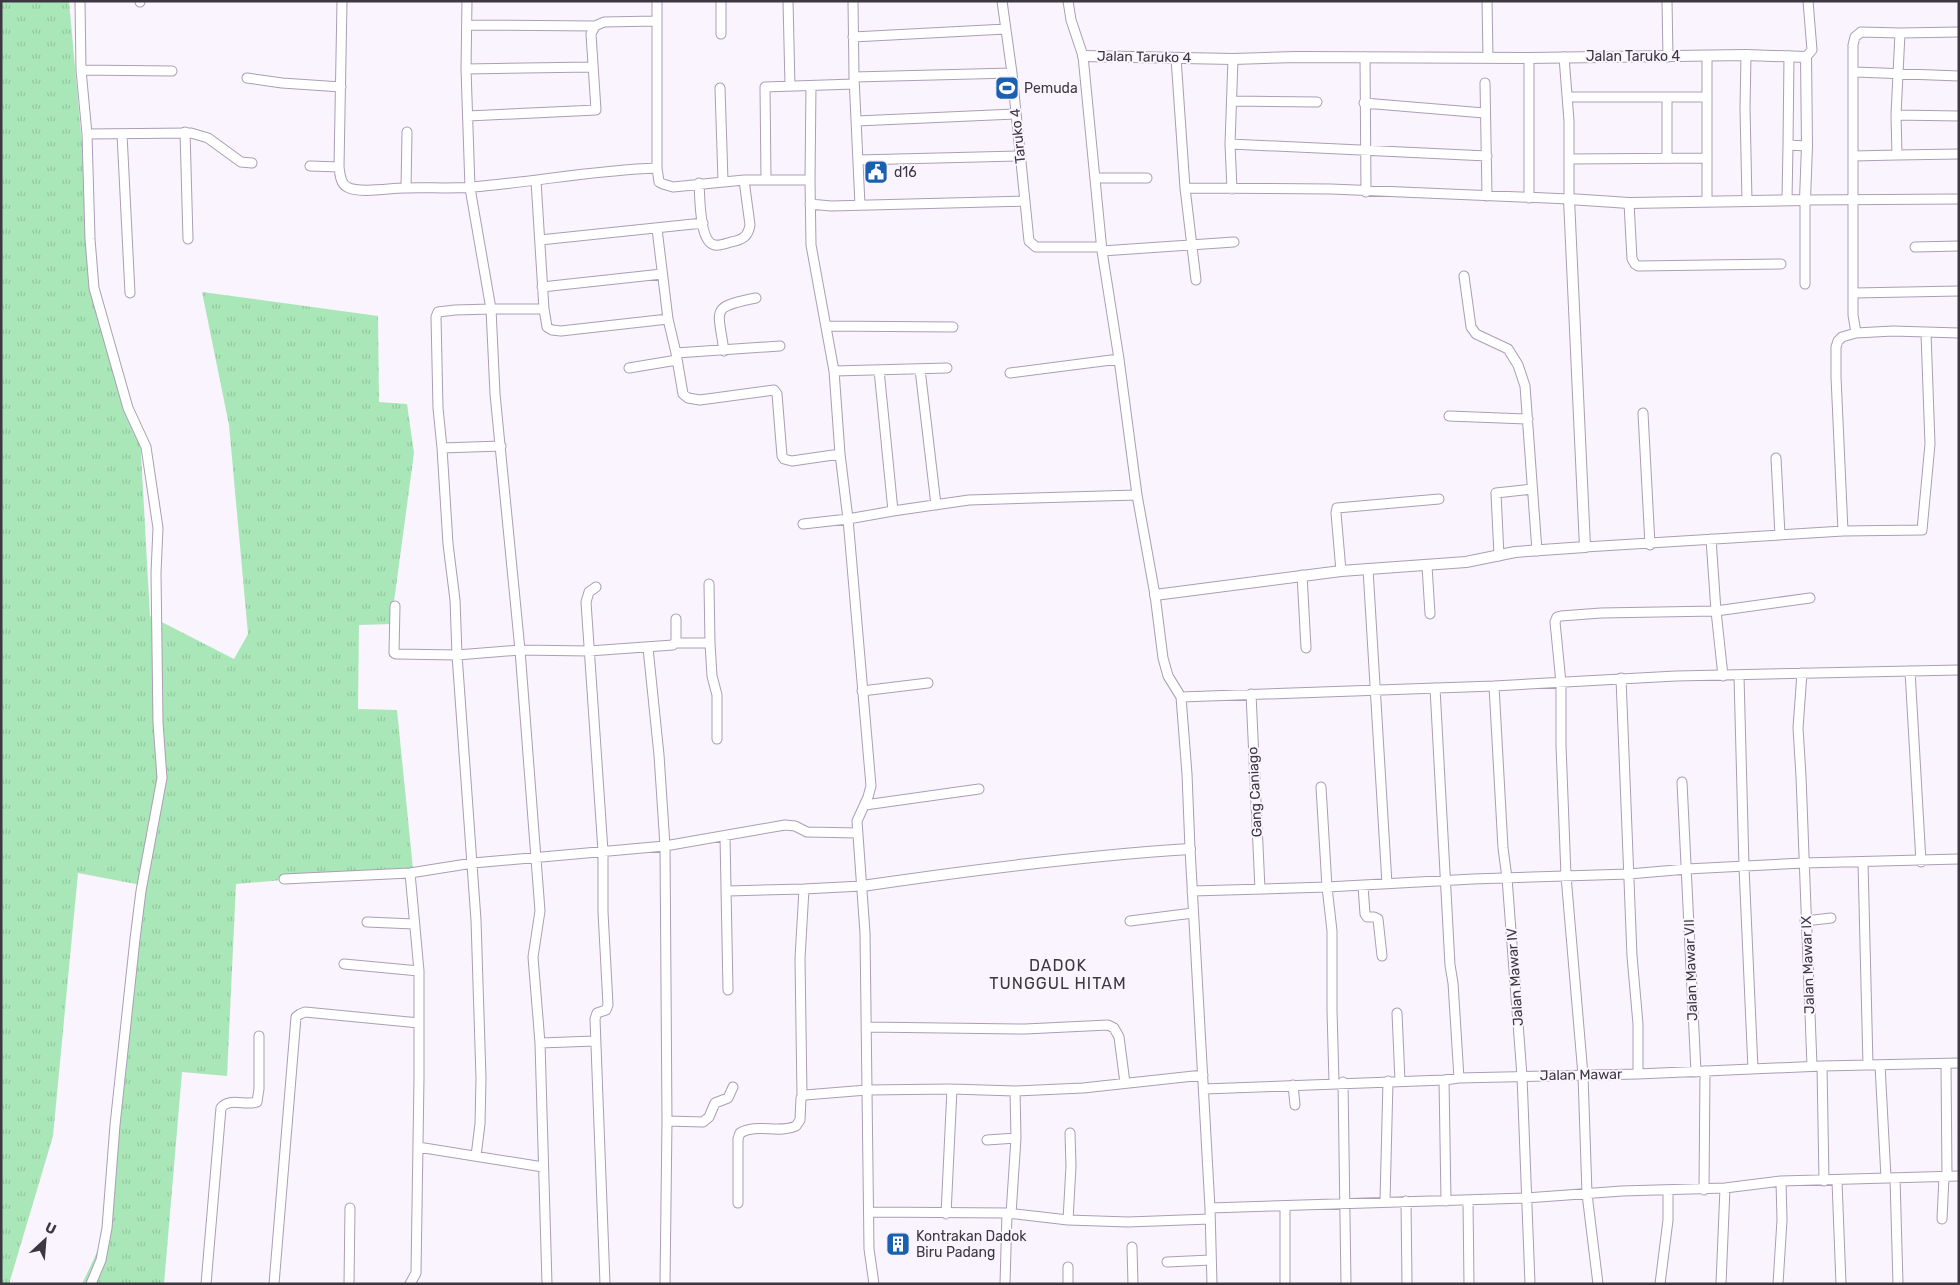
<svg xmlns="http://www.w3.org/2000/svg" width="1960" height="1285" viewBox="0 0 1960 1285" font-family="Rubik,sans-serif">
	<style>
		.grass { fill: url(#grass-tufts) }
		.pitch { fill: #aae7b8 }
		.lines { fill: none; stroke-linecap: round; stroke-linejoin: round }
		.minor-casing { stroke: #ab9eb5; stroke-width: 11 }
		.tertiary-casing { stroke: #ab9eb5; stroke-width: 12 }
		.minor { stroke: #fff; stroke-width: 9 }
		.tertiary { stroke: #fff; stroke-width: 10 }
		.labels { text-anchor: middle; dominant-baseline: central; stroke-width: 4; stroke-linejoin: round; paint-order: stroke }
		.street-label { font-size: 14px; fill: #3c3740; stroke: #f9f4fe }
		.poi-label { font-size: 14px; fill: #3c3740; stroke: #f9f4fe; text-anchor: start }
		.quarter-label { font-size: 16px; letter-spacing: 1px; fill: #3c3740; stroke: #f9f4fe }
	</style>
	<defs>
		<pattern id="grass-tufts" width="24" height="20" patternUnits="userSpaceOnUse" patternTransform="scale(1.25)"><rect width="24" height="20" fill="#aae7b8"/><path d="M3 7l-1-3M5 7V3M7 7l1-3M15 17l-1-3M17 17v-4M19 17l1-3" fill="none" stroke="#93c79f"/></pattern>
	</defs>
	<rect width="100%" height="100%" fill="#f9f4fe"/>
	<path class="grass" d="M1,1H69L92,255L94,302L140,436L150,616L234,659L248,634L229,425L202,292L378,316L379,402L407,404L414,453L391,624L359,625L358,709L397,710L413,869L236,884L227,1076L182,1072L164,1284H82L100,1246L141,885L78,873L53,1136L9,1284H1Z"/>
	<path class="pitch" d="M1002,80H1010L1012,97H1005Z"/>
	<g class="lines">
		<g class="minor-casing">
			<path id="minor" d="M80,1L81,70L87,134L90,239L94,288L128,408L146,447L158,528L156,573L158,723L162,778L141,891L135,939L115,1125L107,1228L101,1260L91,1284
				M140,1V2
				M342,1L339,167C340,174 340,183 347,187C359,194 390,188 404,188C426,187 449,189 472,187C534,182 595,170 657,168
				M467,1L466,69L470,188L491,309L495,394L520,650L589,651L673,645L676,641V619
				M657,1V168L659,182L663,184L673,187L744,180H810L811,245L834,371L840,454L848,519L871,786L868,797L857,821L865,933L869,1249L874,1284
				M788,1L790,86
				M853,1L854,77L860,205
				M1002,1L1012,73L1029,241L1036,247H1101
				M1068,1L1071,20L1083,56L1102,251L1119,359L1137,495L1155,595L1163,658L1168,676L1181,697L1187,774L1190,849L1210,1208L1212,1284
				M1487,1L1488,58
				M1667,1L1668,57
				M467,25L595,26
				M721,34V1
				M853,37L1006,29
				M1746,55L1745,108L1747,201
				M1707,56V201
				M1365,57L1366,192
				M1564,57L1569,121V159L1707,158
				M1806,57L1812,50L1808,1
				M1176,58L1185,188L1331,189L1569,199V159
				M466,69L592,67
				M81,70L172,71
				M1855,72L1959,76
				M854,77L1012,73
				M247,78L282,83L341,87
				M1485,83L1487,196
				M720,88L723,181
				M1567,97H1706
				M1667,97V158
				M1232,101L1317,102
				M1364,103L1484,113
				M1896,115L1959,116
				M468,116L596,110L591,34L595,26L604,22L656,21
				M857,121L1015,114
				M185,132L188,239
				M87,134L191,133L208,138L241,162L252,163
				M122,134L130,293
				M1230,144L1487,156
				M1788,145L1789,56
				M1897,155L1959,154
				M1853,156L1897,155L1896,115L1900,33L1959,32
				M858,160L1020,156
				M310,166L339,167
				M1095,178H1147
				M766,179L765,87L854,84
				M810,180L811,86
				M536,181L544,309L547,327L552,330L561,331L668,319
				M699,183C700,196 699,243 715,245C720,246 727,243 731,242C742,240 748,237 750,225L744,180
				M406,188L407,132
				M1185,188L1196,280
				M1232,189L1230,144L1233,59
				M1529,198V58
				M1787,200L1788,145L1807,146
				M1629,203L1632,259L1635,264L1638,266L1781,264
				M810,204L831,206L1025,201
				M657,229L668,319L676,353L683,394L688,398L700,400L774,390L777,394L782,456L784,459L792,461L840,454
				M540,240L703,223
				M1915,247L1959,246
				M1102,251L1234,242
				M1464,276L1471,327L1476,334L1508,349L1518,365L1525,386L1537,551
				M1805,284V200L1959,199
				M542,287L662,274
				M1854,293L1959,291
				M826,326L953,327
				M1856,333L1853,315V45L1855,37L1861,32L1900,33
				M724,351C718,308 710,307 756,298
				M676,353L780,346
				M629,368L677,360
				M920,369L936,505
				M879,370L893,511
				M834,371L947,368
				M1010,373L1119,359
				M1643,413L1650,545
				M1449,416L1528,419
				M442,448L438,408L436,317L438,312L455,310L491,309H544
				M1776,458L1780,535
				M803,524L848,519L893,511L969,500L1137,495
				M1843,531L1836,377V347L1838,341L1842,337L1856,333L1893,331L1959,333
				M1711,539L1716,611L1723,676
				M1585,547L1843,531L1922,530L1930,444L1926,333
				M1499,556L1496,493L1532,489
				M1427,566L1430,614
				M1368,569L1387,884
				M1341,571L1336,513L1337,508L1439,499
				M1302,575L1306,648
				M709,584L710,643L712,676L717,695V739
				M596,587L589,592L586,602L603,851V912L608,1005L606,1010L597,1013L595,1019L605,1284
				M395,606L394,653L396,654L457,655L520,650L540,911L533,957L540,1043L547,1284
				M675,643H710
				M648,648L659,755L665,846L667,1121L665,1284
				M1910,671L1921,862
				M1802,673L1798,728L1801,776L1812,1066
				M1739,676L1744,867L1753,1069
				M1621,678L1632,956L1638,1024V1074
				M1494,686L1503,848L1507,878L1522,1076L1530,1284
				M1435,688L1450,965L1453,983L1459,1078
				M862,691L928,683
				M1251,694L1260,889
				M1181,697L1494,686L1676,676L1959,670
				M1682,782L1696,1072
				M1321,787L1327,887L1332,931V1010L1334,1082
				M865,805L979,789
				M725,837L728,990
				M1863,862L1868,1065
				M284,879L410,873L473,863L665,846L785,825L795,826L807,832L858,833
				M1363,886L1365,914L1367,917H1374L1378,919L1382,956
				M727,891L804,889L862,886
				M1192,891L1327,887L1473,879L1629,874L1687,869L1804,863L1959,859
				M1130,921L1193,913
				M1805,921L1831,918
				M367,922L414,924
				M344,964L419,971
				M1397,1013L1400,1081
				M867,1027L1025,1029L1108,1025L1114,1028L1119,1037L1125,1083
				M540,1043L595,1041
				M1946,1064L1947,1177
				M1880,1065L1886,1178
				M1822,1066L1824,1181
				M1444,1080L1446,1201
				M1343,1082L1346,1284
				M1293,1085L1295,1105
				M1204,1089L1444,1080L1459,1078L1638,1074L1822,1066L1959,1063
				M802,1096L800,958L804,889
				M667,1121L703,1122L709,1117L715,1103L728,1098L733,1087
				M987,1140L1016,1138
				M418,1147L543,1167
				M476,1156L480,1124L481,1078L476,920L457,655L455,600L448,544L442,448L501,446
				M1895,1178L1898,1284
				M1837,1181L1841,1284
				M1704,1190L1705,1071
				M1385,1201L1388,1081
				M1406,1201L1407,1284
				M1468,1201L1469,1284
				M738,1203V1139L740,1133C756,1123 779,1134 796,1126L800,1120L801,1098L805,1095L867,1090L952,1089L1015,1091L1083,1088L1203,1075
				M1285,1207V1284
				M1210,1208L1526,1198L1622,1191L1725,1188L1781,1181L1959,1176
				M869,1212L1007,1213L1068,1220L1128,1222L1210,1219
				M946,1214L952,1089
				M1011,1214L1016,1138L1015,1091
				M1942,1219L1944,1177
				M1068,1220L1071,1166L1070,1133
				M1132,1247L1133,1284
				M1167,1262L1211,1260
				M206,1284L221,1108C229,1097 245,1106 257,1102L259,1089V1036
				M274,1284L296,1017L300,1014L305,1012L419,1023
				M349,1284L350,1208
				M410,1284L416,1273L419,1078V971L410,873
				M1005,1284L1007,1213
				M1068,1284V1267
				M1598,1284L1587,1194L1583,1075L1566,876L1561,745V683L1555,622L1557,617L1561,616L1601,613L1716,611L1810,598
				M1660,1284L1668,1220V1190
				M1721,1284L1725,1188
				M1778,1284L1782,1220L1781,1181"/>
		</g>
		<g class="tertiary-casing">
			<path id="tertiary" d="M1083,56L1233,59L1297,57L1529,58L1746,55L1806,57L1807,146L1805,200L1629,203L1569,199L1585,547L1515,552L1466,562L1341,571L1155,595
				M862,886C971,870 1080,856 1190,849"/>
		</g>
		<use href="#minor" class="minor"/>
		<use href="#tertiary" class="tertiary"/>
	</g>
	<defs>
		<g id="stadium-square" transform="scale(1.25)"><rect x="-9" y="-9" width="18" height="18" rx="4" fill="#1960b0" stroke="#f9f4fe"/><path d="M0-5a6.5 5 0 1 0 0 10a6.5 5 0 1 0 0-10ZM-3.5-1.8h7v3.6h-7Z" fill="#fff"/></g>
		<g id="civic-square" transform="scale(1.25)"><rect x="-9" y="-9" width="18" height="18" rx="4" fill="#1960b0" stroke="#f9f4fe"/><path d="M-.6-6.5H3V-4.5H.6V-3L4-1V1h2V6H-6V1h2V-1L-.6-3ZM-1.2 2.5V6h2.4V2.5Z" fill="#fff"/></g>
		<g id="building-square" transform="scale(1.25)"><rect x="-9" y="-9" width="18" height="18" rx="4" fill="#1960b0" stroke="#f9f4fe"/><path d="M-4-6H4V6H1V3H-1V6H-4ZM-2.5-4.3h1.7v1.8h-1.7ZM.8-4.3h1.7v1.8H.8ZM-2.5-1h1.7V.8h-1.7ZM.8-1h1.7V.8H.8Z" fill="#fff"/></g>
	</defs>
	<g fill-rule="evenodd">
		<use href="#stadium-square" x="1007" y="88"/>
		<use href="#civic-square" x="876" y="172"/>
		<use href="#building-square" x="898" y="1244"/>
	</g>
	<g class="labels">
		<g class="street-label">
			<text x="1633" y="56">Jalan Taruko 4</text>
			<text transform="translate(1144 57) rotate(1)">Jalan Taruko 4</text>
			<text transform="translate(1018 136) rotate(-96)">Taruko 4</text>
			<text transform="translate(1255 792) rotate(-93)">Gang Caniago</text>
			<text transform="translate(1808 965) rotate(-92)">Jalan Mawar IX</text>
			<text transform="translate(1691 970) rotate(-92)">Jalan Mawar VII</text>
			<text transform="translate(1515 977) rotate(-94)">Jalan Mawar IV</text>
			<text transform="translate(1581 1075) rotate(-1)">Jalan Mawar</text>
		</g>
		<g class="poi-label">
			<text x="1024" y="88">Pemuda</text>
			<text x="894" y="172">d16</text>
			<text x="916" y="1236">Kontrakan Dadok<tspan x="916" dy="16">Biru Padang</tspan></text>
		</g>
		<g class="quarter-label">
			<text x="1058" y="965">DADOK<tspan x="1058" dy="18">TUNGGUL HITAM</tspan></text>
		</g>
	</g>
	<rect width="1960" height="1285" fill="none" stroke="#3c3740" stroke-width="5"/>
	<g transform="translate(45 1240) rotate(26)" stroke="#f9f4fe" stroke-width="4" paint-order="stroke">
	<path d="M0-4L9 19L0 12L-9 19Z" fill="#3c3740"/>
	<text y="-8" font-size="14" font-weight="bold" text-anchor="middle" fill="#3c3740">U</text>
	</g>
</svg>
